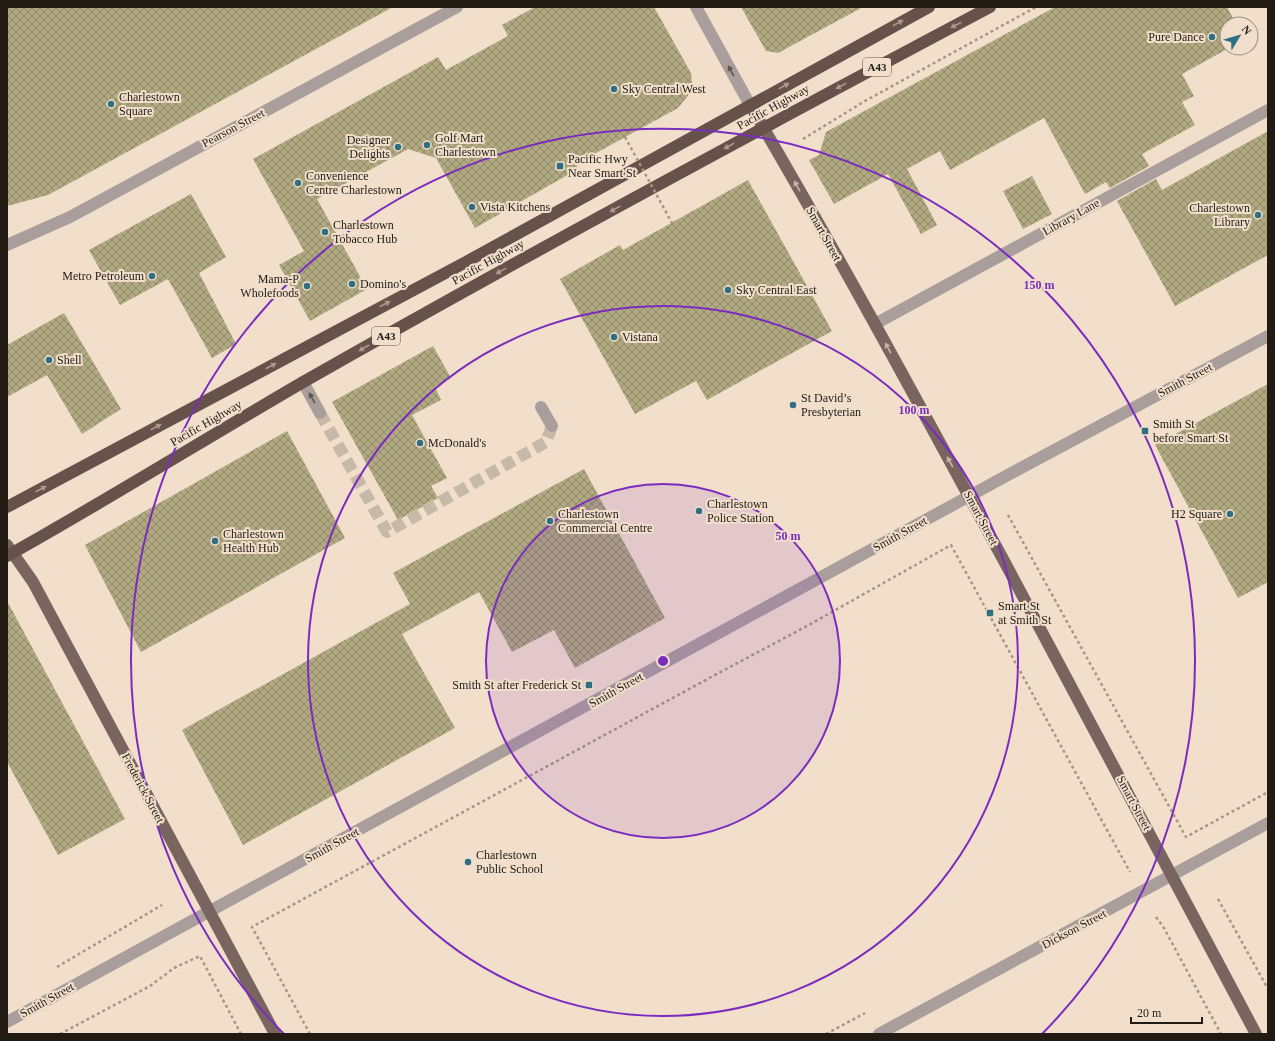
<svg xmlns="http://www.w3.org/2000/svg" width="1275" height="1041" viewBox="0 0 1275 1041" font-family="Georgia,serif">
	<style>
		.building { fill: url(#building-cross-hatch) }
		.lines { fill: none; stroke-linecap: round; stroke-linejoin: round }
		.minor-tunnel { stroke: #c7b8a7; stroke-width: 12; stroke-dasharray: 12 6; stroke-linecap: butt }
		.path { stroke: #a59788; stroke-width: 2.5; stroke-dasharray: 3 3; stroke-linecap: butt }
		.minor { stroke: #a99e9b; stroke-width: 12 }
		.major { stroke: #79655f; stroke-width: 12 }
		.highway { stroke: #67514b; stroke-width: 12 }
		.path-bridge { stroke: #a59788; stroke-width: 2.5; stroke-dasharray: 3 3; stroke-linecap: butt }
		.oneway { fill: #ac988c }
		.oneway2 { fill: #5e5651 }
		.oneway3 { fill: #c7b4a6 }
		.ring { fill: none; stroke: #7b2cbf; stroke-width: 2 }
		.poi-dot { fill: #2f6e83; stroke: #f1dfcc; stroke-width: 1.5 }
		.labels { text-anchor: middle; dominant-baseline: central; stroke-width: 4; stroke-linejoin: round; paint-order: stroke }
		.shield { fill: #f1dfcc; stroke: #5f564b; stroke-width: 1 }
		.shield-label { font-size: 11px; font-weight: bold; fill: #211b14 }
		.poi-label { font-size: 12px; fill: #211b14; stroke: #f1dfcc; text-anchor: start }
		.street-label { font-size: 12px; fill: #211b14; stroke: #f1dfcc }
		.centre { fill: #7b2cbf; stroke: #f1dfcc; stroke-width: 2 }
		.ring-label { font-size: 12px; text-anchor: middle; font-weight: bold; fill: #7b2cbf; stroke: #f1dfcc; stroke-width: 4; stroke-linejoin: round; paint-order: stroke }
	</style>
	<defs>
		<pattern id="building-cross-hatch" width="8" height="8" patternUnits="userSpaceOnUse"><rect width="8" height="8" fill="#b0a981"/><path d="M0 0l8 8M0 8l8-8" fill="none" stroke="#8f8968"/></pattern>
	</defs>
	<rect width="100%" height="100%" fill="#f1dfcc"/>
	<path class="building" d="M7,7H393L48,195L7,206Z
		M535,7H654L691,73L692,84L690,93L678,108L576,164L578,169L475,228L436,158L408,149L317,199L367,289L310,321L279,265L304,251L253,159L438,57L446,70L508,36L502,25Z
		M741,7H863L778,53L766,51Z
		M1055,7H1227L1236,24H1227V48H1229L1182,74L1194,96L1182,102L1195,125L1142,154L1149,166L1110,188L1106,182L1085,194L1044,118L950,170L940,151L907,169L937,225L921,234L888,174L834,204L809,160L819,155L826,132Z
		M1268,131V255L1175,306L1117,201L1156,179L1162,190Z
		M1032,176L1052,214L1023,229L1003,191Z
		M748,180L832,331L707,400L696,381L635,414L560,279L620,245L623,250Z
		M191,194L226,257L199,273L236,344L212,358L168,279L120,305L89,250Z
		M64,313L121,409L82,434L47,375L7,397V345Z
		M433,346L451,378L435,387L441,400L412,415L447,478L431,486L438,498L398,520L332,402Z
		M1268,384V582L1238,598L1155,445Z
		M287,431L345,538L141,652L85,545Z
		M584,469L665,618L575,668L554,630L512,652L479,592L402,634L455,728L243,845L182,730L410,604L393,573Z
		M7,601L125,819L58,855L7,762Z"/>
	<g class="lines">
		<path class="minor-tunnel" d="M320,413L387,532L546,442L552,426"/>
		<path class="path" d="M803,139L865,101L1036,7
			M1008,515L1186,837L1268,792
			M1218,899L1268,989
			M1156,917L1164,928L1221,1034
			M57,967L162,905
			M60,1034L150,986L174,968L200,956L241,1034
			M310,1034L252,927L713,676L807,626L951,545L1130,872
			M826,1034L865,1013"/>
		<path class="minor" d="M696,7L750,105
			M7,245L70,217L457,7
			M875,324L1268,110
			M303,382L320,413
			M541,407L552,426
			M7,1022L1006,476L1268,336
			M879,1034L1268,823"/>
		<path class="major" d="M750,105C841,259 926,417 1011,574C1093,727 1175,880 1256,1034
			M7,545L33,582L275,1034"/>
		<path class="highway" d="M7,507L466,262L929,7
			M7,556C107,500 205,439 305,381C531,252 760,129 990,7"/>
		<path class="path-bridge" d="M625,137L672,223"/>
	</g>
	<defs><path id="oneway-solid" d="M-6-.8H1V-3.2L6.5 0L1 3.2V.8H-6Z"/></defs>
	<g class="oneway">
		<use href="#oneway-solid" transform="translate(898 23) rotate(-29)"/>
		<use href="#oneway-solid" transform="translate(956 25) rotate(152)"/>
		<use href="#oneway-solid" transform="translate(784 86) rotate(-29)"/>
		<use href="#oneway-solid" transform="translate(841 86) rotate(152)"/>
		<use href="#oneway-solid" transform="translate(729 146) rotate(151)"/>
		<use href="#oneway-solid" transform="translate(615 209) rotate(151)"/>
		<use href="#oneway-solid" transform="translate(501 271) rotate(151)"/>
		<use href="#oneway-solid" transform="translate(385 304) rotate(-28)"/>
		<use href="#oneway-solid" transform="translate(364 348) rotate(150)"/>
		<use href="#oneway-solid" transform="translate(271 366) rotate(-28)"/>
		<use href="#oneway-solid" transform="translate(156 427) rotate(-28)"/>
		<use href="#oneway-solid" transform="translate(41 489) rotate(-28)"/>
	</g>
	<g class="oneway2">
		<use href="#oneway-solid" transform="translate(731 71) rotate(-119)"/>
		<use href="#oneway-solid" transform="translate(312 398) rotate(-119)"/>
	</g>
	<g class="oneway3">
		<use href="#oneway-solid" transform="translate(797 186) rotate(-119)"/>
		<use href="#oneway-solid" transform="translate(888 348) rotate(-119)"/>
		<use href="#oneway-solid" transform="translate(950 462) rotate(-119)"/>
	</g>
	<circle cx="663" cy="661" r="177" fill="#7b2cbf" fill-opacity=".12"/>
	<g class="ring">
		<circle cx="663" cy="661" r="177"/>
		<circle cx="663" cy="661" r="355"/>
		<path d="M284 1034A532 532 0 1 1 1042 1034"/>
	</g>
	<g class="poi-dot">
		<circle cx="1212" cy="37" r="4"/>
		<circle cx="614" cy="89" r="4"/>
		<circle cx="111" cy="104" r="4"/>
		<circle cx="427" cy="145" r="4"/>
		<circle cx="398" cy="147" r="4"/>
		<rect x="556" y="162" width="8" height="8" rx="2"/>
		<circle cx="298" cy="183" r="4"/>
		<circle cx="472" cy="207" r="4"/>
		<circle cx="1258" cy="215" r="4"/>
		<circle cx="325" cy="232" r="4"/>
		<circle cx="152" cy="276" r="4"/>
		<circle cx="352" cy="284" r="4"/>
		<circle cx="307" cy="286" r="4"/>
		<circle cx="728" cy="290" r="4"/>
		<circle cx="614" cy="337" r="4"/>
		<circle cx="49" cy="360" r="4"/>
		<circle cx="793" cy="405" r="4"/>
		<rect x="1141" y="427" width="8" height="8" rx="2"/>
		<circle cx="420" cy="443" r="4"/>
		<circle cx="699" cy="511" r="4"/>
		<circle cx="1230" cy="514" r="4"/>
		<circle cx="550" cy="521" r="4"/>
		<circle cx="215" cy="541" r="4"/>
		<rect x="986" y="609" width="8" height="8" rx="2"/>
		<rect x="585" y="681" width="8" height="8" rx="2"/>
		<circle cx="468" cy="862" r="4"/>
	</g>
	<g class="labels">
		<g class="shield">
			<rect x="863" y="58" width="28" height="18" rx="3"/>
			<rect x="372" y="327" width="28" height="18" rx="3"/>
		</g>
		<g class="shield-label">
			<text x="877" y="67">A43</text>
			<text x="386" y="336">A43</text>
		</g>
		<g class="poi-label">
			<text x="1204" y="37" text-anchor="end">Pure Dance</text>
			<text x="622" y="89">Sky Central West</text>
			<text x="119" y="97">Charlestown<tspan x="119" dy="14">Square</tspan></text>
			<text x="435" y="138">Golf Mart<tspan x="435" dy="14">Charlestown</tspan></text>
			<text x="390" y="140" text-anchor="end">Designer<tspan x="390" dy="14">Delights</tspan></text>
			<text x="568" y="159">Pacific Hwy<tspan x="568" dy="14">Near Smart St</tspan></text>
			<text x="306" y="176">Convenience<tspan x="306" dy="14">Centre Charlestown</tspan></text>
			<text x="480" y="207">Vista Kitchens</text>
			<text x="1250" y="208" text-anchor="end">Charlestown<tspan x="1250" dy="14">Library</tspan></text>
			<text x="333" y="225">Charlestown<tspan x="333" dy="14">Tobacco Hub</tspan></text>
			<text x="144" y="276" text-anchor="end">Metro Petroleum</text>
			<text x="299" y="279" text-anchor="end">Mama-P<tspan x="299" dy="14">Wholefoods</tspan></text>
			<text x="360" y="284">Domino's</text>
			<text x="736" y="290">Sky Central East</text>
			<text x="622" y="337">Vistana</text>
			<text x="57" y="360">Shell</text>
			<text x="801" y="398">St David’s<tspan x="801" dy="14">Presbyterian</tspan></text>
			<text x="1153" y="424">Smith St<tspan x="1153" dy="14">before Smart St</tspan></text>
			<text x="428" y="443">McDonald's</text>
			<text x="707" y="504">Charlestown<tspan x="707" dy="14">Police Station</tspan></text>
			<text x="558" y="514">Charlestown<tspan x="558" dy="14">Commercial Centre</tspan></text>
			<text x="1222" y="514" text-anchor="end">H2 Square</text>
			<text x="223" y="534">Charlestown<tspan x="223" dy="14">Health Hub</tspan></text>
			<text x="998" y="606">Smart St<tspan x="998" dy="14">at Smith St</tspan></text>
			<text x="581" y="685" text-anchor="end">Smith St after Frederick St</text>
			<text x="476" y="855">Charlestown<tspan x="476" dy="14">Public School</tspan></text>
		</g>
		<g class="street-label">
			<text transform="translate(773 107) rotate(-29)">Pacific Highway</text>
			<text transform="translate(233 128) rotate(-28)">Pearson Street</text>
			<text transform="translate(1071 217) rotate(-29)">Library Lane</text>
			<text transform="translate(824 234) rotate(61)">Smart Street</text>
			<text transform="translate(488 262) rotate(-29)">Pacific Highway</text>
			<text transform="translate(1185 380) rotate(-28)">Smith Street</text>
			<text transform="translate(206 423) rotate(-30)">Pacific Highway</text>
			<text transform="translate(981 518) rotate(62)">Smart Street</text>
			<text transform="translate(900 534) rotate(-29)">Smith Street</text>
			<text transform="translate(616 690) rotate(-29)">Smith Street</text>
			<text transform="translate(143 788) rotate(62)">Frederick Street</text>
			<text transform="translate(1134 803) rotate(62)">Smart Street</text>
			<text transform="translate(332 845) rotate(-29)">Smith Street</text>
			<text transform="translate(1074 929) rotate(-28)">Dickson Street</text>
			<text transform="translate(47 1000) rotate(-29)">Smith Street</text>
		</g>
	</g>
	<circle cx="663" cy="661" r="6" class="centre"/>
	<g class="ring-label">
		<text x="1039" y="289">150 m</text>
		<text x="914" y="414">100 m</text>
		<text x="788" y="540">50 m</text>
	</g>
	<rect width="1275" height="1041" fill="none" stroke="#211b14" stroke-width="16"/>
	<g transform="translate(1239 36) rotate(52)"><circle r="19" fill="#f1dfcc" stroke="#9e9182"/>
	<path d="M0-3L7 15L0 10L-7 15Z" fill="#2f6e83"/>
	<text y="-6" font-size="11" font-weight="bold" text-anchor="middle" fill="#211b14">N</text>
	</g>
	<path d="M1131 1017v6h71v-6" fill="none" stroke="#211b14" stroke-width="2"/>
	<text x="1137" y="1017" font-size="12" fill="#211b14" stroke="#f1dfcc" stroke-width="3" paint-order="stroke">20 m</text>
</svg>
